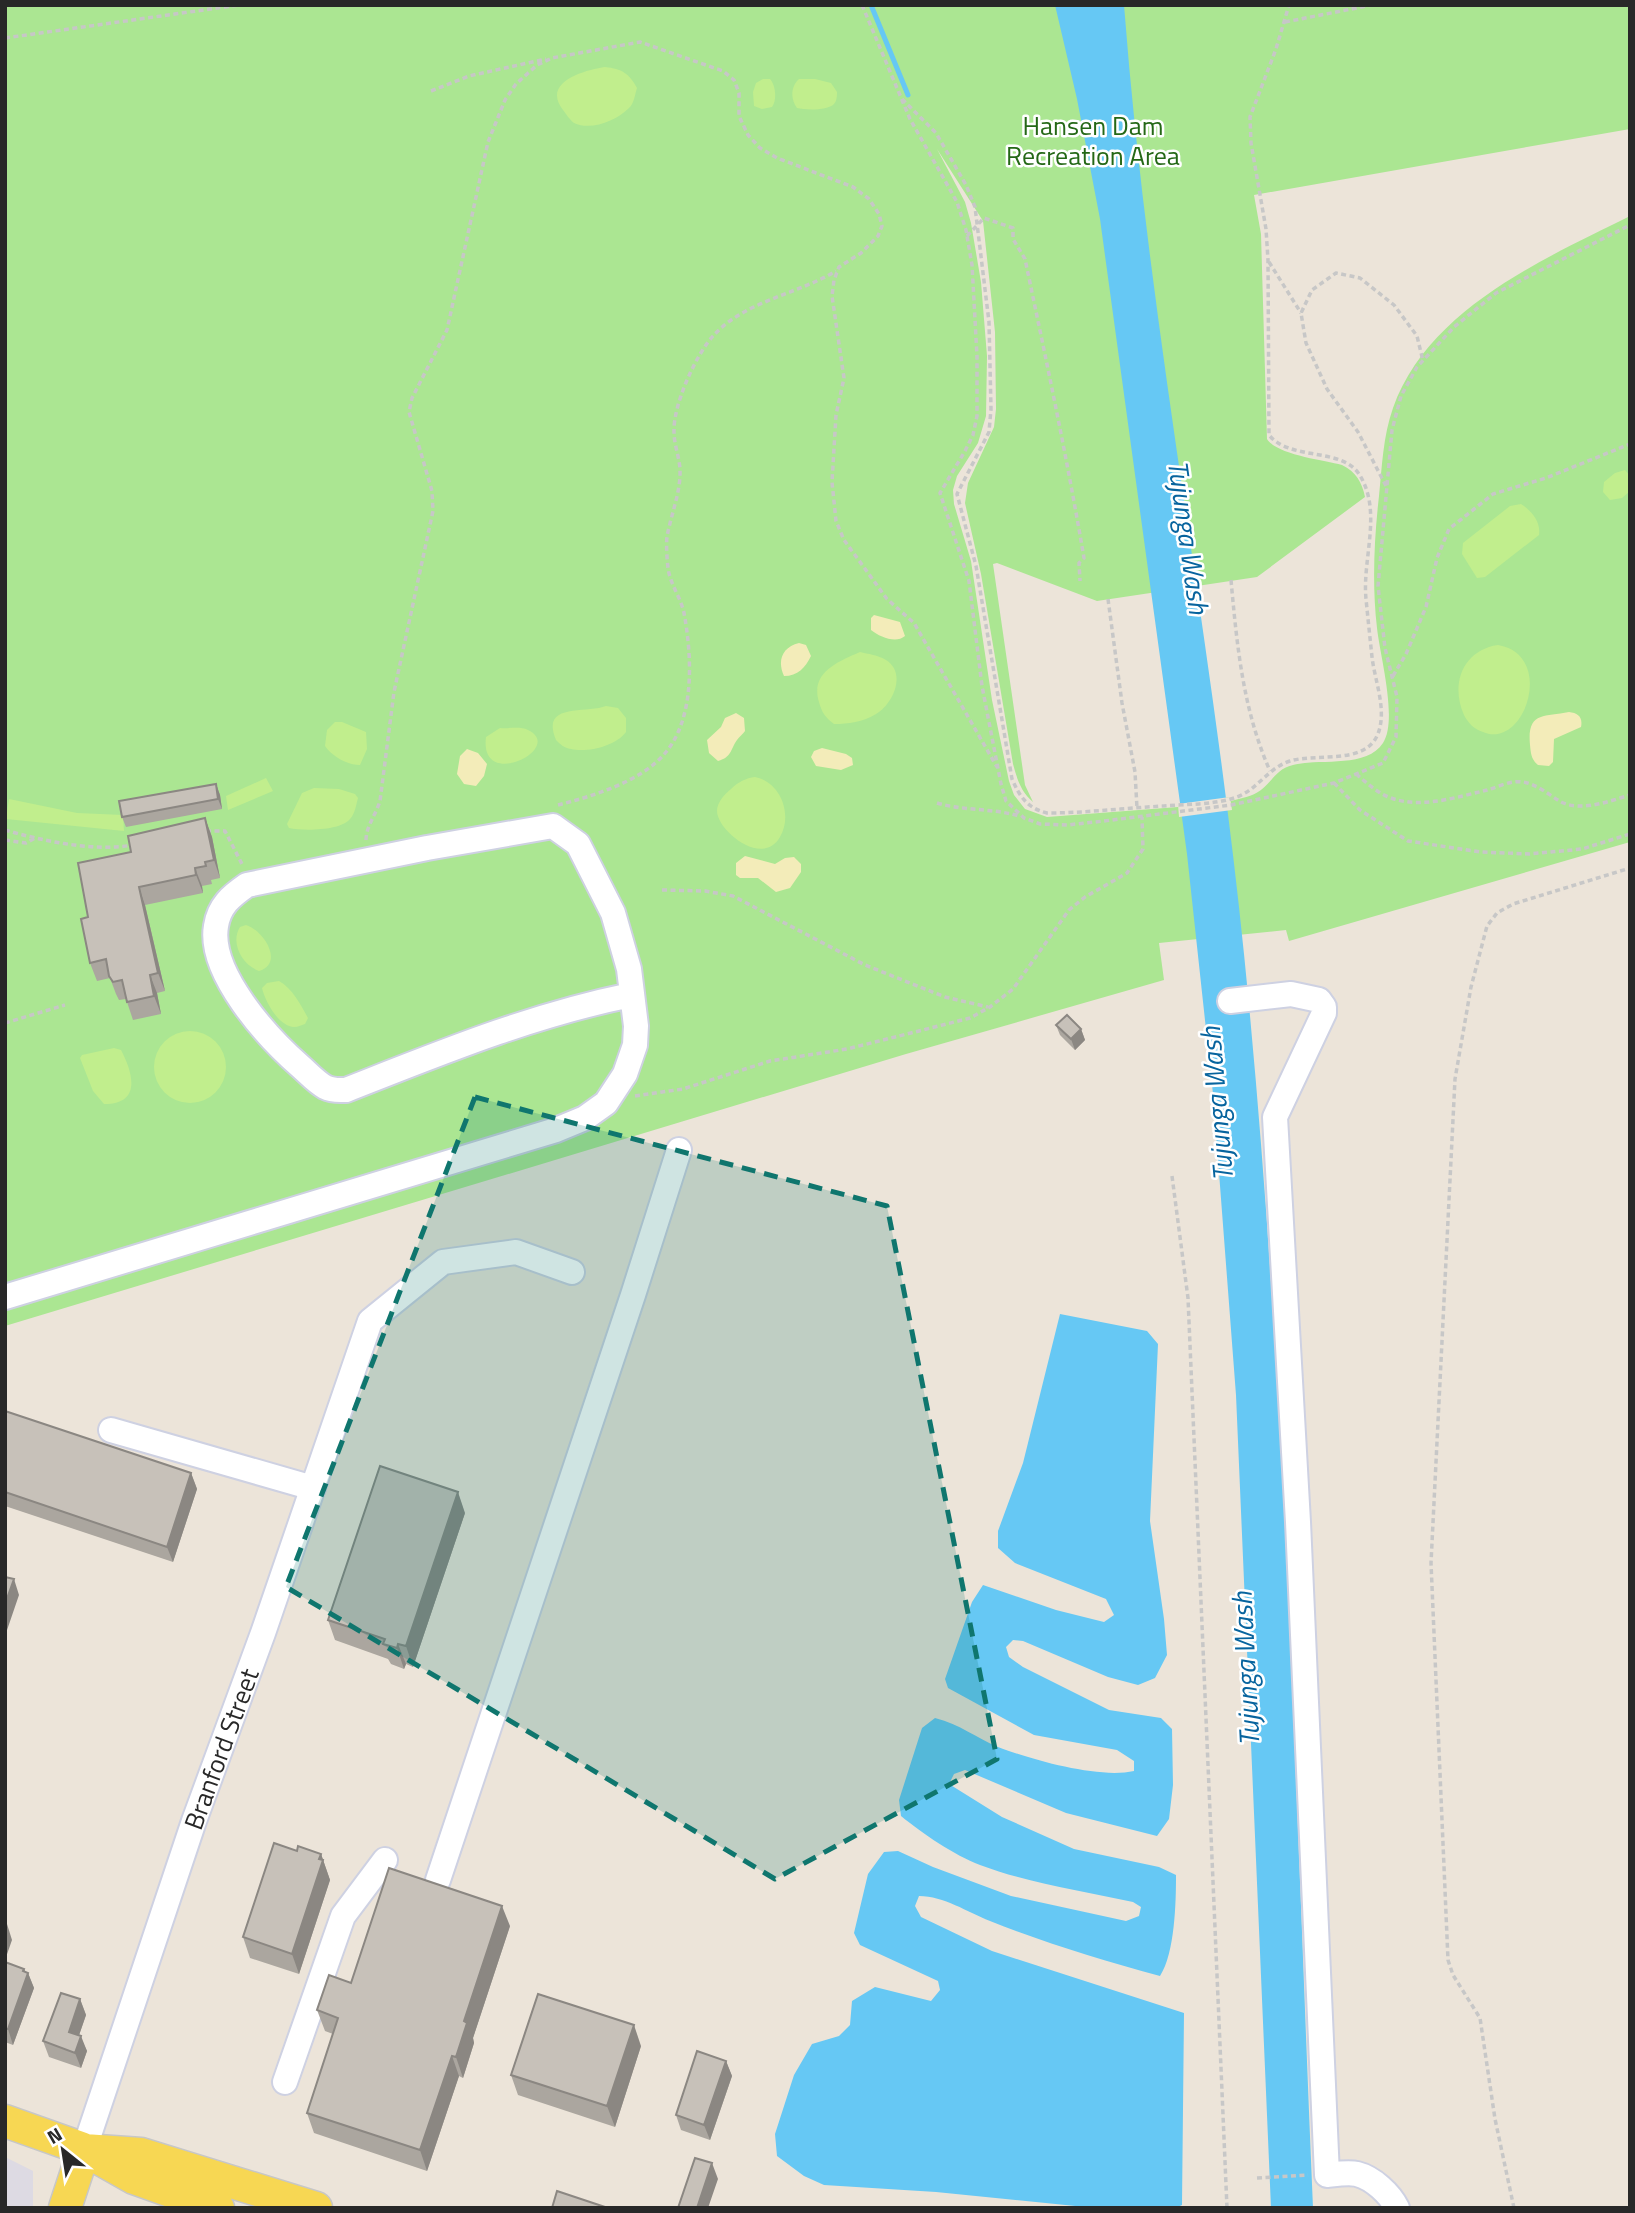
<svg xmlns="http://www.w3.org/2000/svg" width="1635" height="2213" viewBox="0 0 1635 2213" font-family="'Titillium Web',sans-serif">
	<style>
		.industrial { fill: #dddae3 }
		.green { fill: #abe692 }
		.sand { fill: #f3ecb9 }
		.pitch { fill: #c1ee8d }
		.water { fill: #66c8f4 }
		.pier { fill: #ece4d9 }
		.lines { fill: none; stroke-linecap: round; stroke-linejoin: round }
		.stream { stroke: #66c8f4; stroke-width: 5 }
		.minor-casing { stroke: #ced1e2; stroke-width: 28 }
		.major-casing { stroke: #c7c7c7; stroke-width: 35 }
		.path { stroke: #c7c7c7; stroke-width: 3.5; stroke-dasharray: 5 3.5; stroke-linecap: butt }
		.minor { stroke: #fff; stroke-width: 24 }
		.major { stroke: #f7d753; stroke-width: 32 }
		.wall { fill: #aba69f }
		.shaded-wall { fill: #8b8782 }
		.building { fill: #c7c1b9; stroke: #8b8782; stroke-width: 2 }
		.marked { fill: #0f766e; fill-opacity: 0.2; stroke: #0f766e; stroke-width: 5; stroke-dasharray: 14 9; stroke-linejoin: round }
		.labels { text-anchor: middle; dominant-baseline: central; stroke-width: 5; stroke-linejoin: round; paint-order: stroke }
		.park-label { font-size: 26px; fill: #246816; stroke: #fff }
		.street-label { font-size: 26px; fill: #282828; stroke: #fff }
		.water-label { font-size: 28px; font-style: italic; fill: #07649e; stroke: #fff }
	</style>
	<rect width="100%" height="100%" fill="#ece4d9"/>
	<path class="industrial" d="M5,2157L33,2171V2208H5Z"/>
	<path class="green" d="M5,5H1630V129L1254,195L1261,234L1267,439C1277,455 1323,460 1342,465C1356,472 1362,482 1365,497L1257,577L1097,601L997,563L993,564L1025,785L1033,802C1021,792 1017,779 1013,764L981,574L965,503L968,483L994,427L996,409L995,332L983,221L937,149L965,202L971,223L981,282L987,356L986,416L978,443L957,476L953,490L954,504L971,561L992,700L1009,781L1014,795L1025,809L1047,817L1178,807V804L1230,797L1231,801C1241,798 1252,797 1261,790C1273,781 1276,769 1293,765C1318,758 1366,769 1383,743C1398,720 1380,656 1377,628C1372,585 1374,540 1379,496C1382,467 1383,436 1393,408C1428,309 1544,259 1630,216V842L1289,941L1286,930L1159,943L1164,980L906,1054L5,1326Z"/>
	<path class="sand" d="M874,615L900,622L905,636C896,644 880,637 871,630V618Z
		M799,643L806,645L811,656C805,668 798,676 784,676C777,661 782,647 799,643Z
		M1569,712C1578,713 1583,717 1581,727L1554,739L1553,762L1549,766L1538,765C1531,759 1531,754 1530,745C1527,712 1543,717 1569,712Z
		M736,713L744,718L745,731C743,734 739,737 737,740C730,750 732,757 718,761L709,753L707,740L721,727L725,718Z
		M822,748L846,754L852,758L853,765L841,770L816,766L811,757L814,751Z
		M467,749L478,753L487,764L484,776L476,786L464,784L457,774L460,756Z
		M745,856L775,864L785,858L794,857L801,864V872L790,888L776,892L758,878H740L736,875V863Z"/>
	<path class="pitch" d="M605,67C622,69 629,73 637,88C635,94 634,104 629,108C616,121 591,131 574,123C570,120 566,114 563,110C541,82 585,70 605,67Z
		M763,79H770C776,86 777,100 772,107L762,109L754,106L753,92L756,83Z
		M799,79H815L831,83L837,92C837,95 837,101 834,104C827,111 805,110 797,108C790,99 791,86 799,79Z
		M1625,470L1630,476V491L1622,498L1610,500L1603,492L1604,482L1615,473Z
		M1521,504C1532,511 1541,522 1539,535L1485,577L1477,578L1462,554L1463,543L1510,506Z
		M1498,645C1556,655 1525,750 1483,732C1474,729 1468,723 1464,715C1450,684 1463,650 1498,645Z
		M860,652C868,654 878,655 886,660C907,673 893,704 876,714C863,722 848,724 834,724C825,717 822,713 819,702C810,673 837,662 860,652Z
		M606,706L618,708L626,718V732C616,746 587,753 571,749C564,748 560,744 556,740C540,702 586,714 606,706Z
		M335,722H342L366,732L367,749L360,765C347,765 333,757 325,746L327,730Z
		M500,728C508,729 520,726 528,730C566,748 479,792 486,737Z
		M755,777C781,782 793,815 780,837C762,868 717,830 717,811C717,802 725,794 731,789C738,782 746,778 755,777Z
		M266,778L273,791L228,810L226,796Z
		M314,788L339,789L355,794L358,798C356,805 355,814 350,819C340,831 303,831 289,828L287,824L302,793Z
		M9,799L77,813L123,815L124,831L6,819Z
		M246,925C263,930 285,963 259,971C242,965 230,943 240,927Z
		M279,981C292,988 301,1005 308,1018L305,1024C301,1025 298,1027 294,1027C278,1026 265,1001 262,988L267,983Z
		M154 1067a36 36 0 1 1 72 0a36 36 0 1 1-72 0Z
		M114,1048L121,1050C133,1073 142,1104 104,1104L93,1091L80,1058L82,1055Z"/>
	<path class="water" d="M1055,5H1124C1148,323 1212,637 1244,954C1286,1370 1295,1790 1313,2208H1271L1236,1395L1213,1094L1187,854L1100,219L1077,99Z
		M1060,1314L1147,1331L1158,1344L1150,1521L1164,1619L1167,1655L1155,1678L1138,1685L1108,1677L1023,1641L1013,1640L1006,1647L1009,1657L1023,1667L1109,1710L1161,1718L1172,1729L1173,1785L1169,1819L1157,1836L1066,1813L965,1770L954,1774L949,1784L1002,1817L1074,1849L1159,1867L1176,1875C1176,1902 1175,1953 1160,1976C1102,1960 1045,1943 990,1921C967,1912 944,1896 919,1896L915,1906L921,1917L992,1951L1184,2013L1182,2205L1175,2208H1095L936,2192L824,2185L804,2176L777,2156L775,2134L794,2075L812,2044L839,2036L850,2025L852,2001L875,1987L931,2001L940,1990L938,1981L860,1945L854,1933L868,1874L884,1852L898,1851L933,1867L1011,1896L1126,1921L1139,1916L1141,1907L1133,1902C1082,1891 1028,1883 980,1865C954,1855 923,1834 901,1816L899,1800L922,1728L935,1718C961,1725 975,1737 998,1747C1032,1760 1099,1779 1134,1771V1761L1117,1750L1034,1735L948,1688L945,1679L972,1602L983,1585L1056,1610L1104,1622L1114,1615L1106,1599L1015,1563L998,1548V1531L1023,1463Z"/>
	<path class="pier" d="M1230,797L1232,810L1179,817L1178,804Z"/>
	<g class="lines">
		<path class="stream" d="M871,5L908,95"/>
		<g class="minor-casing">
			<g id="minor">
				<path d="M1230,1001L1291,994L1319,1000L1324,1007V1013L1275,1117L1298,1522L1327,2175C1336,2174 1349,2172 1357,2174C1373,2178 1390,2194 1397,2208"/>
				<path d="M5,1297L556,1130L585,1118L606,1103L625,1074L635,1045L636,1026L629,969L613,913L578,844L553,826L427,848L247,885C231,896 219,906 216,926C208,973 268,1038 300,1066C308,1073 316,1082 325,1087C333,1091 339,1090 346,1090C440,1053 532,1015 631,995"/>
				<path d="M111,1430L313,1488"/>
				<path d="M438,1880L633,1295L679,1150"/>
				<path d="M285,2082L343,1916L385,1860"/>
				<path id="s1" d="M84,2150L194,1821L263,1633L370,1321L443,1262L516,1252L572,1272"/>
			</g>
		</g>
		<g class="major-casing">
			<path id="major" d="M5,2121L81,2148L134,2178L218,2208
				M84,2150L141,2154L316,2208
				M65,2208L84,2150"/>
		</g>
		<path class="path" d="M862,5L910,119L957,202L966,230L972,265L977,356V416L973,435L965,451L940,493L969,581L982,686L1001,784L1006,801L1024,818L1040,824L1067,825L1104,821L1231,805L1334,783L1383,763L1396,737L1397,697L1385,648L1378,586L1392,430L1401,396L1417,367L1454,327L1496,293L1630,225
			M1285,22L1372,5
			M5,38L239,5
			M431,91L469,76L546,59
			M902,99L936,133L966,185L975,207L989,322L991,409L989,432L957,494L976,566L1012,779C1020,797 1027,808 1047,813C1086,813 1125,808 1164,806C1187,804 1215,805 1237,797C1258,789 1268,768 1290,761C1316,753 1363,765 1377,736C1388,712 1375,682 1372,657C1370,638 1368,619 1366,599C1362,558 1383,511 1359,474C1341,447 1290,461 1269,435L1268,260L1266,229L1251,143L1250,117L1276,49L1289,5
			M967,236L984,218L1013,228V239L1025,259C1046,359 1067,458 1084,558L1079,563L1080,581
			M1269,262L1301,313
			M1386,486L1358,432L1327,389L1306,343L1301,313L1312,290L1336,273L1360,278L1394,305L1417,336L1423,361
			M1231,580C1237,646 1243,710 1270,771
			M1108,599L1122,703L1135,772L1137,808
			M1393,676L1406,654L1426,607L1437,558L1449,529L1493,494L1546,478L1630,444
			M1356,774C1367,783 1377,793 1391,798C1420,809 1458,797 1487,790C1498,787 1511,780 1523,782C1537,784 1549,795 1561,802C1581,812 1610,801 1630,795
			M1334,783L1360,810L1408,841L1481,852L1529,854L1582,849L1630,834
			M937,803C964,811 992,808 1019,816
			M558,805C593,796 643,781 666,752C695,717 692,656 684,613C681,598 670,584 668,568C667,558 666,546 667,537C671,514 681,492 680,469C679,456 674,444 674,432C673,405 696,354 714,335C745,301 798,294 836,271
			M5,830C43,841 94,852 133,845
			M206,831H225L243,866
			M5,840L26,843L35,838
			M366,840C366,827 376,814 380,801L394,692L433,511L432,491L409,412L412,398L447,330L488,142L505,100L516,84L537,65L552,58L640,42L723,71L734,80L739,93V116L748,135L760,148L777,158L853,187L869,199L879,214L882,226L878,236L861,253L839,267L834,280L832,296L844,378L836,415L832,482L836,521L844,540L887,599L914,623L997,767
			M662,890L705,891L733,896L865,965L945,997L988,1007
			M5,1023L65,1005
			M635,1096L683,1089L770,1061L847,1049L907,1034L970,1018L990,1007L1013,989L1069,910L1085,897L1127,873L1143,849L1142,817
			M1172,1176L1188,1298L1227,2208
			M1257,2178L1308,2175
			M1514,2208L1495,2119L1480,2018L1453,1975L1448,1960L1431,1563L1455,1079L1471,987L1487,926L1497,913L1513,904L1630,868"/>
		<use href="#minor" class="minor"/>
		<use href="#major" class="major"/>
	</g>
	<path class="wall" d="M216,784L220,795L222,809L126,827L122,817Z
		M205,818L212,837L220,878L211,880L212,884L202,886L203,893L145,905L165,991L157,993L161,1014L133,1020L126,999L119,1000L116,994L110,978L97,981L90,963L88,917L131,852Z
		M1056,1025L1081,1029L1085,1040L1075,1050L1060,1035Z
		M5,1411L191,1473L197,1489L173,1562L5,1506Z
		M465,1513L413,1667L406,1664L404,1669L391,1664L388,1659L335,1640L328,1620Z
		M321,1854L330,1880L299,1974L250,1958L243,1937Z
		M510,1926L473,2038L474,2043L463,2078L459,2076L427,2171L314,2133L307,2113L333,2034L325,2031L317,2010L351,1983Z
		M5,1962L24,1969L25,1972L28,1973L34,1988L13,2045L5,2042Z
		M80,1999L86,2015L79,2035L87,2051L81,2068L49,2057L43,2041Z
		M641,2046L615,2127L518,2095L511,2075Z
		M726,2061L732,2076L710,2140L681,2130L676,2115Z"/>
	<path class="shaded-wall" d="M216,784L220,795L222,809L218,799Z
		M205,818L212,837L220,878L214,860Z
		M195,868L202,886L203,893L196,875Z
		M139,887L145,905L165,991L158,973Z
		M150,975L157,993L161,1014L154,996Z
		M1081,1029L1085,1040L1075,1050L1071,1039Z
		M191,1473L197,1489L173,1562L167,1547Z
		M458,1492L465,1513L413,1667L406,1646Z
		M14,1579L19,1595L5,1636V1604Z
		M398,1644L406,1664L404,1669L397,1648Z
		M321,1854L330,1880L299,1974L292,1954Z
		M502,1906L510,1926L473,2038L474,2043L463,2078L456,2057L464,2021Z
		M7,1924L12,1940L5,1960V1928Z
		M24,1969L27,1977L28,1973L34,1988L13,2045L8,2029Z
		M80,1999L86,2015L75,2047L69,2032Z
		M634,2025L641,2046L615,2127L607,2106Z
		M81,2036L87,2051L81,2068L75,2053Z
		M452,2056L459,2076L427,2171L420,2150Z
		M726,2061L732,2076L710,2140L704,2125Z
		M712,2163L718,2179L708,2208H697Z"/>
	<path class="building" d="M216,784L218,799L122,817L119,801Z
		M205,818L214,860L205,862L206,866L195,868L196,875L139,887L158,973L150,975L154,996L127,1002L122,980L113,982L109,976L106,959L90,963L81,919L88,917L78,863L131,852L128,836Z
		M1067,1015L1081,1029L1071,1039L1056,1025Z
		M5,1411L191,1473L167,1547L5,1492Z
		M380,1466L458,1492L406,1646L398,1644L397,1648L383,1644L385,1639L328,1620Z
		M5,1577L14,1579L5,1604Z
		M274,1843L297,1851L298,1846L321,1854L319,1859L323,1860L292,1954L243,1937Z
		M389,1868L502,1906L464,2021L467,2023L456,2057L452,2056L420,2150L307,2113L338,2018L317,2010L329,1975L351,1983Z
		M5,1962L24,1969L23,1971L28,1973L8,2029H5Z
		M61,1993L80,1999L69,2032L81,2036L75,2053L43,2041Z
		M538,1994L634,2025L607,2106L511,2075Z
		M697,2051L726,2061L704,2125L676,2115Z
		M695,2158L712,2163L697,2208H678Z
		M557,2191L608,2208H552Z"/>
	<path class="marked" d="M475,1097L887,1206L997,1759L775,1879L286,1587Z"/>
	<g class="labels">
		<g class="park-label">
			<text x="1093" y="125">Hansen Dam<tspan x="1093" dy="30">Recreation Area</tspan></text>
		</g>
		<g class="street-label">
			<text stroke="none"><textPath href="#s1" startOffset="424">Branford Street</textPath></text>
		</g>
		<g class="water-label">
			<text transform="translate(1189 537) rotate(82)">Tujunga Wash</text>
			<text transform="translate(1216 1104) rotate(-95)">Tujunga Wash</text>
			<text transform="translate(1245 1669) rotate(-93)">Tujunga Wash</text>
		</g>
	</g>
	<rect width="1635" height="2213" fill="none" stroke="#282828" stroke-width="14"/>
	<g transform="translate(63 2150) rotate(330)" stroke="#ffffff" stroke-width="5" paint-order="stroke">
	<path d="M0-5L12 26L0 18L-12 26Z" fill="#282828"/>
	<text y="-10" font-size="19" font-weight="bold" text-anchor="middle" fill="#282828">N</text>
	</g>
</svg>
